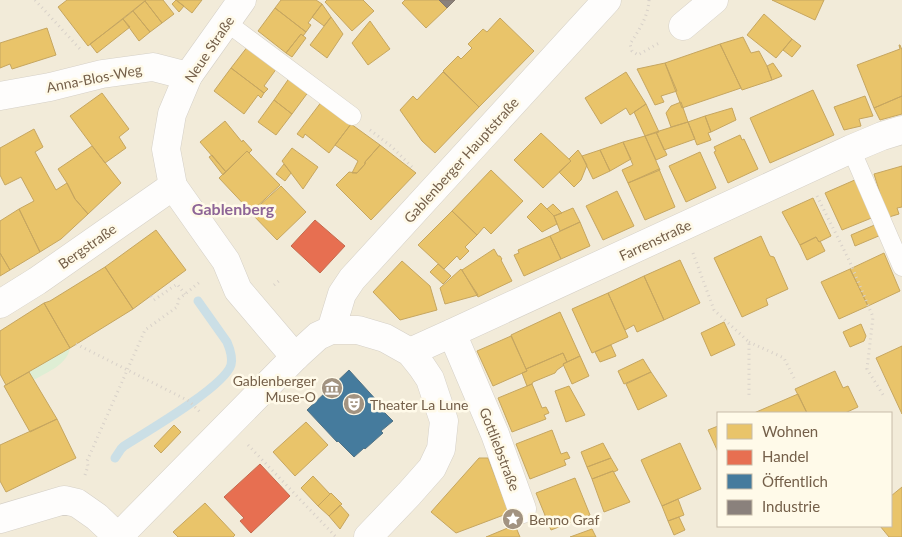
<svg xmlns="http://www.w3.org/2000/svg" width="902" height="537" viewBox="0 0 902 537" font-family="Lato,sans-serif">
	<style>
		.residential { fill: #f2ebd9; fill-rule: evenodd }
		.green { fill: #deeed4 }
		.homes { fill: #e9c46a; stroke: #c6a660 }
		.shops { fill: #e76f51; stroke: #c46a4f }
		.public { fill: #457b9d; stroke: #537384 }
		.industry { fill: #8a817c; stroke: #83776d }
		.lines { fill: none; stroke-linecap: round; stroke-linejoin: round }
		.stream { stroke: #cbdfe6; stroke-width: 9 }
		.service-casing { stroke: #d5d0c7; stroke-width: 19 }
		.minor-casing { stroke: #d5d0c7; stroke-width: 29 }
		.tertiary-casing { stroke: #d5d0c7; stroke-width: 29 }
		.path { stroke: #d8d1c9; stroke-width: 3; stroke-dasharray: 1 4; stroke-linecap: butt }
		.service { stroke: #fefdfc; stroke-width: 18 }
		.minor { stroke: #fefdfc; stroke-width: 28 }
		.tertiary { stroke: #fefdfc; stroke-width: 28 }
		.labels { text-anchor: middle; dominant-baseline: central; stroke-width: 5; stroke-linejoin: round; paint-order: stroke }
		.street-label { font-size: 14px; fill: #745f49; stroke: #fffae9 }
		.poi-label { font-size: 14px; fill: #745f49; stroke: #fffae9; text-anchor: start }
		.quarter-label { font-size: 16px; font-weight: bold; fill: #8e6597; stroke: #fffae9 }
	</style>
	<rect width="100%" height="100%" fill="#f6f3e9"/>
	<path class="residential" d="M0,0H902V537H0ZM718,413H891V526H718Z"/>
	<path class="green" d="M70,348C67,365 47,372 34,380L29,372Z"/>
	<path class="homes" d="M67,0H146L88,46L58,7Z
		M146,0H163L174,14L162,23L145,1Z
		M176,0H202L192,13Z
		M176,0L184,6L179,12L172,4Z
		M281,0H316L322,4L308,23L311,25L306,32L275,8Z
		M327,0H363L374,11L352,31L325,2Z
		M405,0H439L447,8L426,28L402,3Z
		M772,0H824L815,20Z
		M145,1L162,23L150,32L133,11Z
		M322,4L331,17L324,26L312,17Z
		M275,8L306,32L303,36L301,34L286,53L258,31Z
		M133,11L150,32L139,41L123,19Z
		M764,14L792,39L776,58L747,35Z
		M331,17L343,34L327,58L310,45Z
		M500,18L534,51L479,107L443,71L458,56L461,59L472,48L468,44L483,29L487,32Z
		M123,19L130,27L97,53L90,44Z
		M370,21L390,49L368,65L352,43Z
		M47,28L56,55L12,69L10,64L0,68V43Z
		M301,34L306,38L292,57L286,53Z
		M743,37L751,53L759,51L767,66L772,80L742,90L720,44Z
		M792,39L801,46L792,57L783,50Z
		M720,44L741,88L682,108L665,63Z
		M899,45H900L902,50V96L874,108L857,65L900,49Z
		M248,46L277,68L264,86L268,89L264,93L231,68Z
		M665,63L677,91L661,96L664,102L655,105L637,69Z
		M773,63L782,76L772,80L767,66Z
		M231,68L264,93L261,98L258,95L244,114L214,91Z
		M443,72L479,107L435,153L422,141L400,110L413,96L417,100Z
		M626,72L646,104L630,115L626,108L601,124L585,98Z
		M290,77L309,91L292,114L274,100Z
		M813,90L834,135L770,163L750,118Z
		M102,93L129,129L119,137L126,148L105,163L70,116Z
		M865,96L873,116L859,119L861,126L844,130L834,107Z
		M902,96V114L880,120L874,108Z
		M274,100L292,114L276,135L258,122Z
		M322,101L351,124L329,153L305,134L303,138L297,134Z
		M681,102L688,122L671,127L666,113L671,106Z
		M646,104L659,132L645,136L634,112Z
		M732,108L736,120L711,132L705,116Z
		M705,116L711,132L708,133L711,140L697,145L688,122Z
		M225,121L242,142L243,140L252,150L249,153L247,151L226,172L200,142Z
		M688,122L695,139L664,150L656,132Z
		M351,124L380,145L365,162V164L357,173H352L358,161L335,145Z
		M34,129L43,147L35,152L56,190L67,183L75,199L88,214L61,239L40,252L19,209L34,201L21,177L5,185L0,175V148Z
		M656,132L667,155L656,160L645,136Z
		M541,133L571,161L543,188L514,160Z
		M740,135L742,140L744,139L758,169L728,183L714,152L716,151L714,147Z
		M645,136L660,170L628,183L622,170L633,165L623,142Z
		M623,142L631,159L610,171L600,150Z
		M380,145L416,173L371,220L336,185L349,172L357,173L365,164V162Z
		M92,146L121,183L88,214L75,199L67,183L58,169Z
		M292,148L318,167L303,189L282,161Z
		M578,150L582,156L587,165L581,180L574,187L559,172L571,161L569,159Z
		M600,150L610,171L593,179L582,156Z
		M247,151L280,185L251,212L219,178Z
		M700,152L716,188L686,202L669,166Z
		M212,155L226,172L223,175L209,157Z
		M284,164L291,173L285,181L276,174Z
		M902,166V207L897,208L899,214L889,217L886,213L874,174Z
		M659,169L675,207L645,220L628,183Z
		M491,170L523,201L491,234L484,227L477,235L452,211Z
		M857,179L874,217L842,230L825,193Z
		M281,186L306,212L277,240L251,213Z
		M617,191L634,226L603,240L586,206Z
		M813,198L831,236L819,242L816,237L800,245L782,212Z
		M541,203L554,216L557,224L542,232L527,217Z
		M553,204L562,213L554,216L547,209Z
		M573,208L580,222L560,231L554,216Z
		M19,209L40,252L10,270L0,253V221Z
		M452,211L477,235L465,247L469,251L460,260L457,256L444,269L418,245Z
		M580,222L590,246L561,259L550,236Z
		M877,224L881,235L855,246L851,235Z
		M156,230L186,270L133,309L105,267Z
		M550,236L561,259L524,276L514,255L519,253L518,250Z
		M761,236L770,256L774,257L788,289L766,299L768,305L742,317L714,258Z
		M816,237L819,242L820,241L825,251L807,260L800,245Z
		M494,249L498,256H500L502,259L501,260L512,281L478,297L462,270Z
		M0,253L10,270L0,276Z
		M884,253L900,291L868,306L850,269Z
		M680,260L700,303L664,320L644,276Z
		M402,261L430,286L437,310L400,320L373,292Z
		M438,264L451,276L443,284L430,272Z
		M105,267L133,309L70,348L44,303L50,301Z
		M461,269L478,295L445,304L440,288Z
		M850,269L868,306L839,319L821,282Z
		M644,276L664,320L637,332L634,325L625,330L608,293Z
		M608,293L628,337L592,353L572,309Z
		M44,303L70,348L6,385L0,374V331Z
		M560,312L580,356L567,362L563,353L526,369L511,335Z
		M724,322L735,345L711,356L701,333Z
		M861,324L866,336L864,341L850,347L843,332Z
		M511,336L527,371L493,386L477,351Z
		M611,345L616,356L600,362L595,352Z
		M902,346V414L876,358Z
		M563,353L567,362L563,364L564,365L557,370L555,373L533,382L532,384L527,386L522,373L527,371L526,369Z
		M580,356L589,376L572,384L563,364Z
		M643,359L651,372L624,384L618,371Z
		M835,371L843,388L848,386L858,407L845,413H807L795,389Z
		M29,372L57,419L30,432L4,386Z
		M651,372L667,396L638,410L626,384Z
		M532,384L542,408L546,407L549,413L544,415L546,419L512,432L498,398Z
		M569,386L585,415L566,422L555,391Z
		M798,394L807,413H754Z
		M57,419L76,458L6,492L0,481V445Z
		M306,422L328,445L295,476L273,452Z
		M174,425L181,432L161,453L154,446Z
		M718,426V452L708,430Z
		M552,430L561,454L567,452L570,458L564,460L566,465L530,479L516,444Z
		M603,443L611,458L587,467L581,452Z
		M680,443L701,489L662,506L641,460Z
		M479,458H488L509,513L456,533L431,512Z
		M611,458L618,470L614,472L613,471L592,479L587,467Z
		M613,471L630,502L604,512L592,479Z
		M313,476L330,494L318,506L301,488Z
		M575,478L590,515L551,530L536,493Z
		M902,487V537H889L880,526H891V496Z
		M331,493L342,504L329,516L318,506Z
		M678,499L684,515L668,521L662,506Z
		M205,503L235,535L233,537H178L173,532Z
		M340,505L349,515L340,529L329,516Z
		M679,517L685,530L674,535L668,521Z
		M515,525L520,537H486Z
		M592,529L596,537H570Z"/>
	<path class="shops" d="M315,220L345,246L320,273L291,246Z
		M260,464L290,496L251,533L240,521L244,518L224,497Z"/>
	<path class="public" d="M349,370L379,403L377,405L393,421L381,431L383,433L365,449L364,448L354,457L338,441L337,442L307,410Z"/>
	<path class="industry" d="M439,0H455L447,8Z"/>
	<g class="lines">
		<path class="stream" d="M115,458L121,449L124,446C146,432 224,387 231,365C233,357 230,349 227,342L198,301"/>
		<g class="service-casing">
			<path id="service" d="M226,22L352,116
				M851,149L902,267"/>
		</g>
		<g class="minor-casing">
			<path id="minor" d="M683,26L714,0
				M0,96L50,87L102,74L153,67L188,76
				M0,304L37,281L173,186
				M331,330L342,294L352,279L607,0
				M452,333L495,434L522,509
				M410,352L452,333L851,149L882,136L902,130
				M295,357L318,336L331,330H358L385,338L410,352L422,367L430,379L444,421L441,449L432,468L409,494L368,537
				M0,519L64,500L77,503L97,517L118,537"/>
		</g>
		<g class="tertiary-casing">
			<path id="tertiary" d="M242,0L188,76L172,114L166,149L173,186L226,261L238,290L295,357
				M118,537L295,357"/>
		</g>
		<path class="path" d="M35,0L80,49
			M649,0C648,17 639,30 630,44L632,51L638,55L659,43
			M370,130L391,146L414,169
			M817,196L849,260L873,317L867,369L885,398
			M693,253L714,310L749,342V398
			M274,285L281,279
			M151,296L154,300L177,284L185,294
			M749,342L784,358L794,378
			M76,344L189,401L200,412
			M248,445L336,537
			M85,475L88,466L87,461L145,330L177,307L179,299L201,281"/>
		<use href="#service" class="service"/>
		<use href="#minor" class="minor"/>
		<use href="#tertiary" class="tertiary"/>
	</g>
	<defs>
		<g id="museum-disc" transform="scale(1.125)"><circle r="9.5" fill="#a29381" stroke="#fffae9"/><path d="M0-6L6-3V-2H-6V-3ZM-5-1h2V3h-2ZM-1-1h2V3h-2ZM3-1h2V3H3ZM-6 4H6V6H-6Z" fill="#fff"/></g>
		<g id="theatre-disc" transform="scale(1.125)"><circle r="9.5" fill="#a29381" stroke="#fffae9"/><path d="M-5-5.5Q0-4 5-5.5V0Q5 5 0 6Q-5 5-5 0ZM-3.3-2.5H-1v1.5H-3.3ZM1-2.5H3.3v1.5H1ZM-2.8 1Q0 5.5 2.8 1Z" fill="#fff"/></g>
		<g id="sight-disc" transform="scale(1.125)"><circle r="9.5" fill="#a29381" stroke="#fffae9"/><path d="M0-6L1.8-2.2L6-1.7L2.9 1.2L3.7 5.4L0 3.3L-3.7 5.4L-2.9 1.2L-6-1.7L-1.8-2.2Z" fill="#fff"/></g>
	</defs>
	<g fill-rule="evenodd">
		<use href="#museum-disc" x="332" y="388"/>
		<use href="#theatre-disc" x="354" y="404"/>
		<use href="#sight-disc" x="513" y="519"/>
	</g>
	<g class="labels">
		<g class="street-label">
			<text transform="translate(209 49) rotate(-56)">Neue Straße</text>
			<text transform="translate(94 78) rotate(-11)">Anna-Blos-Weg</text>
			<text transform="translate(461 160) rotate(-48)">Gablenberger Hauptstraße</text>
			<text transform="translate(655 240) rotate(-25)">Farrenstraße</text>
			<text transform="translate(87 246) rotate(-35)">Bergstraße</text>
			<text transform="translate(500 449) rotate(69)">Gottliebstraße</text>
		</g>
		<g class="poi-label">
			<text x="316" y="380" text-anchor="end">Gablenberger<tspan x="316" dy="16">Muse-O</tspan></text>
			<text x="370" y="404">Theater La Lune</text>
			<text x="529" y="519">Benno Graf</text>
		</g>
		<g class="quarter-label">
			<text x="233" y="208">Gablenberg</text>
		</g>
	</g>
	<rect x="717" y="412" width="175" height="115" fill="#fffae9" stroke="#c7bca9"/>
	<rect x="727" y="424" width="25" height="15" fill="#e9c46a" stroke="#c7bca9"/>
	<text x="762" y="437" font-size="15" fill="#745f49">Wohnen</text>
	<rect x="727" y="450" width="25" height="15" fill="#e76f51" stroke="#c7bca9"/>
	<text x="762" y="462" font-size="15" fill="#745f49">Handel</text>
	<rect x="727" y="474" width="25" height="15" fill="#457b9d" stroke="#c7bca9"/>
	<text x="762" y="487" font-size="15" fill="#745f49">Öffentlich</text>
	<rect x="727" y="500" width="25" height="15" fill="#8a817c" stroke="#c7bca9"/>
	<text x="762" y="512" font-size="15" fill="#745f49">Industrie</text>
</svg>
